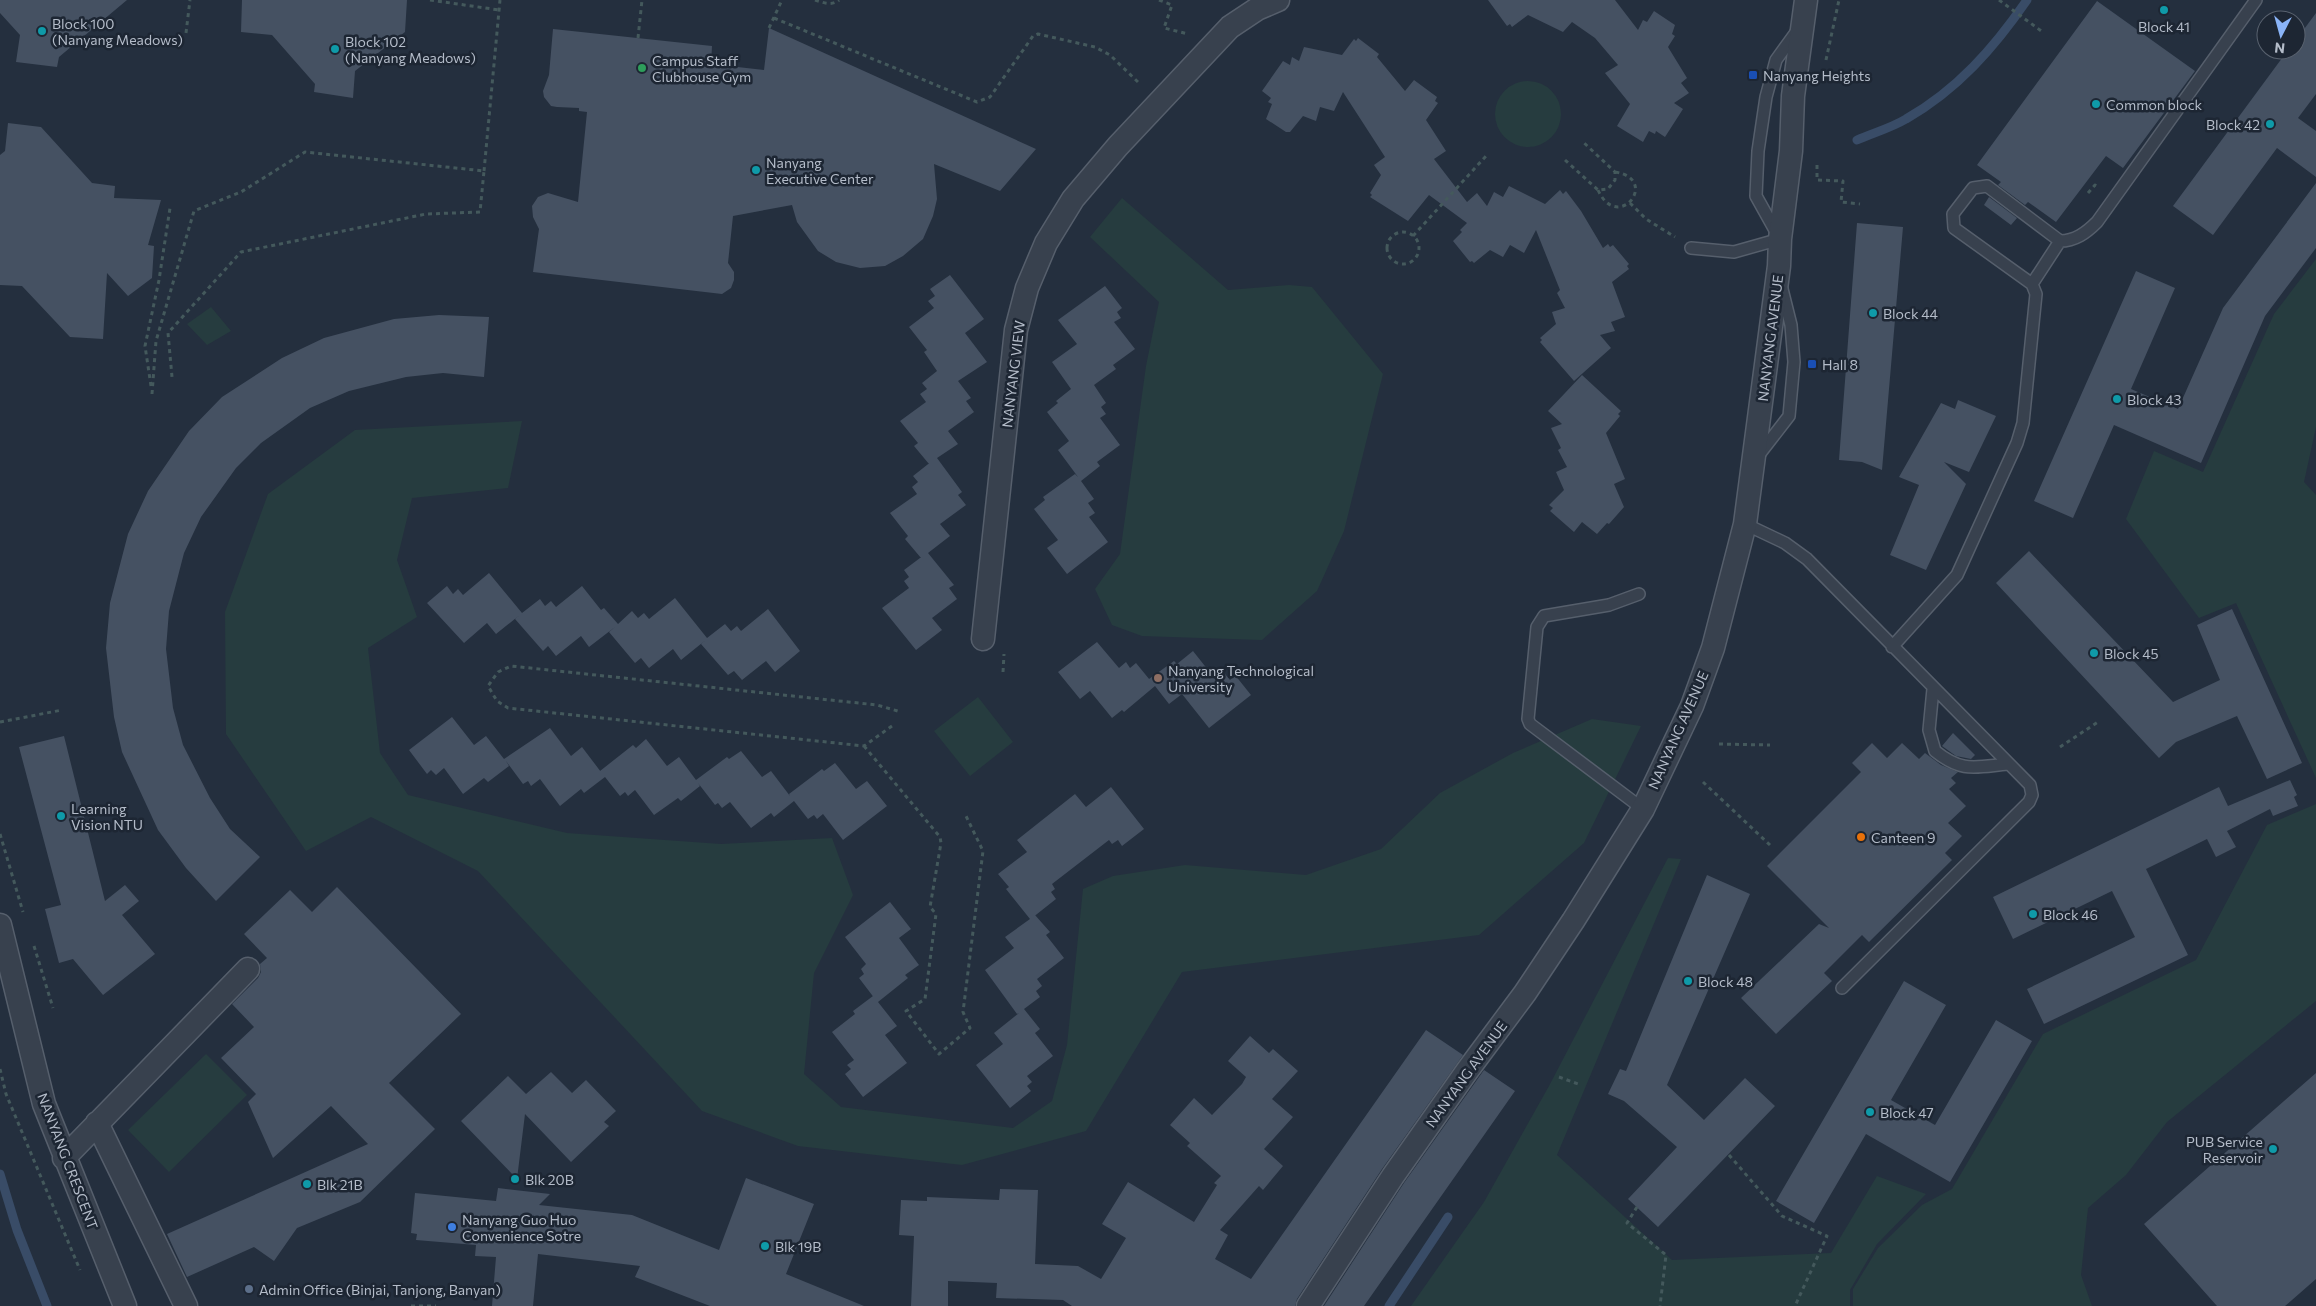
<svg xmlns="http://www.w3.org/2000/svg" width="2316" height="1306" viewBox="0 0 2316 1306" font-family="Commissioner,sans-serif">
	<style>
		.green { fill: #263c3f }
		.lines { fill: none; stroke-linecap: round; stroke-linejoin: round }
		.stream { stroke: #394c67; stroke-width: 9 }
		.building { fill: #455162 }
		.lane-casing { stroke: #565f6c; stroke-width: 14 }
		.street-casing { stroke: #565f6c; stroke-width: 25 }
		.path { stroke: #44595c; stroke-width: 3; stroke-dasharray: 4 4; stroke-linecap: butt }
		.lane { stroke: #38414e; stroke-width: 11 }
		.street { stroke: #38414e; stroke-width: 22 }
		.culture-dot { fill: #0f9aa8; stroke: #1d2633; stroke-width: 2 }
		.leisure-dot { fill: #2e9e5b; stroke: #1d2633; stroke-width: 2 }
		.transit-dot { fill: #1a4fb4; stroke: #1d2633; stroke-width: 2 }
		.education-dot { fill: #8d6e63; stroke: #1d2633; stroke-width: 2 }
		.food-dot { fill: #e8710a; stroke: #1d2633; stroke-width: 2 }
		.shop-dot { fill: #3f7fe0; stroke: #1d2633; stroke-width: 2 }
		.service-dot { fill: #5c6f8a; stroke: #1d2633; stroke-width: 2 }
		.labels { text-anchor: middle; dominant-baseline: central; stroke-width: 5; stroke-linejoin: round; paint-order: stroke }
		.poi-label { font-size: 14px; fill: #b4bcc9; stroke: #1d2633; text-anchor: start }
		.street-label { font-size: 14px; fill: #b4bcc9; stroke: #1d2633 }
	</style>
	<rect width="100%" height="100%" fill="#242f3e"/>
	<path class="green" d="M1495 114a33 33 0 1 1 66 0a33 33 0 1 1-66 0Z
		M1122,198L1228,290L1289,285L1312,287L1383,374L1344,531L1317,591L1262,640L1142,636L1112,625L1095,589L1120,554L1146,366L1159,302L1090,237Z
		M2316,259V427L2304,482L2316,495V778L2236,603L2199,618L2126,519L2154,451L2203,472L2274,314Z
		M211,307L231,331L207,345L187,324Z
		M522,421L508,488L412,498L397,560L417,617L368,648L380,753L408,795L567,833L721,844L832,838L853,895L814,973L804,1074L841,1107L1013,1128L1052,1101L1067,1045L1083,889L1113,876L1185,865L1306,875L1381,849L1440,793L1513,753L1592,719L1641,726L1584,843L1479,935L1182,972L1086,1131L962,1165L798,1146L702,1111L478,871L371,817L306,851L226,734L225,612L268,494L355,430Z
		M978,697L1013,742L970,776L934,731Z
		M2316,804V1001L2167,1122L2126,1175L2088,1208L2081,1275L2092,1306H1853V1289L1878,1248L1922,1205L1952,1189L2043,1034L2196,960L2267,825Z
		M1668,858L1681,859L1557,1155L1672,1260L1831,1253L1877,1176L1926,1194L1877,1244L1850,1290V1306H1411L1484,1202L1549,1086Z
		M206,1054L247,1095L169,1172L128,1130Z"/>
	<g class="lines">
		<path class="stream" d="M1857,140C1873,133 1891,128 1906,119C1957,90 1994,48 2027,0
			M0,1174L17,1230L47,1306
			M1389,1306L1448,1217"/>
	</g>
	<path class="building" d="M0,0H127L59,57L57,67L16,62L20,35L0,13Z
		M242,0H407L405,32L355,71L353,98L314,92L315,84L272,35L241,32Z
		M1488,0H1615L1638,30L1643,20L1647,22L1654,11L1675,25L1672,34L1675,36L1668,47L1687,78L1681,83L1689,93L1674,103L1683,109L1665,137L1656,131L1655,134L1649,131L1643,142L1617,126L1630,104L1605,73L1618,65L1595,38L1572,22L1563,32L1528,15L1512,27L1510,24L1507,26Z
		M2097,1L2195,71L2123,168L2106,156L2056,222L2028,202L2025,205L1998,185L2001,182L1977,165Z
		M2316,13V94L2298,118L2316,131V177L2277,148L2213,235L2173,206L2288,50H2296V40Z
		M769,28L1036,149L1000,191L934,164L937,199L933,216L923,239L903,256L885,266L860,268L836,262L818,251L797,222L792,205L733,216L728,263L734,272V280L731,288L722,294L533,272L539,229L533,217L532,206L538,197L548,193L578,202L587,112L579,111V108L557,107L551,106L544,97L543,91L549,75L553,29L712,46L711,64L764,70Z
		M1358,38L1379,54L1377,57L1405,91L1414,80L1437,97L1435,101L1438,103L1426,120L1446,151L1434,159L1467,202L1477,193L1487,206L1494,192L1503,197L1509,186L1545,204L1560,190L1563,194L1566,191L1581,211L1603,248L1608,244L1610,247L1613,245L1629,264L1627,266L1629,269L1612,282L1625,317L1611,322L1615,331L1600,335L1611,348L1574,381L1540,342L1542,340L1540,338L1556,324L1552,312L1565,308L1557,293L1560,290L1536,230L1524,253L1510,245L1503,257L1490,250L1474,263L1472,261L1470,262L1453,241L1462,232L1460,230L1467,223L1429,195L1408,221L1370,197L1372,195L1370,193L1381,175L1374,165L1385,157L1343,92L1334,111L1320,107L1316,121L1303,116L1290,132H1286L1266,119L1272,104L1268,102L1271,98L1262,91L1283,61L1290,65L1292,57L1299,61L1304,47L1342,55L1354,39L1356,41Z
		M8,123L41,127L92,183L115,186L114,198L161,200L148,245L154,246L152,278L128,296L107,273L103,339L70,337L22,286L0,285V155L5,151Z
		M2316,183V248L2265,316L2201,463L2114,425L2073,518L2034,501L2136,271L2175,288L2131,389L2178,409L2223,308Z
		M1989,197L2017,218L2011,225L1984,205Z
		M1857,223L1903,227L1882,470L1862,462L1839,460Z
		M950,275L984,319L965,333L987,362L958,381L971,398L966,401L974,412L948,431L958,444L937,458L962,492L958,495L966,505L940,524L950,536L928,553L954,585L949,588L957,599L932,618L942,630L916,650L882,608L909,588L904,581L909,577L904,570L924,555L921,558L905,539L908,536L890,513L917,494L912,487L918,482L913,476L932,461L929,464L914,446L918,443L900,421L926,402L920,394L927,389L922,383L937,371L924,352L927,350L909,327L934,308L928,301L935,296L930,289Z
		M1105,286L1122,308L1117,312L1121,318L1114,322L1135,349L1113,365L1116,369L1094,385L1106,403L1101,407L1106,414L1100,418L1120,445L1097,462L1100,466L1081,481L1094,499L1088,503L1095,513L1089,517L1108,542L1067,574L1047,548L1058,540L1034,509L1045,500L1043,497L1075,474L1078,477L1058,450L1069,441L1047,412L1058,403L1056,401L1071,389L1052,362L1077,344L1058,320Z
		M439,315L489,317L484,377L443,373L406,377L349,391L310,408L261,443L236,468L201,517L184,553L169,611L166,649L173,708L183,745L210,798L230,829L260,857L216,901L186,868L158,830L122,752L114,717L106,648L110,603L128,534L148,491L189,431L222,397L282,358L324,338L394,319Z
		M1582,375L1621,411L1618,414L1620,416L1606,433L1625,479L1614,484L1624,507L1609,524L1607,523L1597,534L1582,522L1574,532L1550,511L1553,508L1549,505L1564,490L1556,472L1567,467L1558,450L1561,448L1551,428L1562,424L1548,411Z
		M1958,400L1996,416L1969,472L1944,462L1966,484L1926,570L1890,555L1919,485L1899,477L1941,403L1955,409Z
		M2029,551L2173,702L2220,680L2197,625L2232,609L2302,763L2267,779L2237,716L2176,742L2159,758L1996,583Z
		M489,573L522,613L540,599L545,606L551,601L556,607L582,586L601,610L604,608L618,624L632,611L638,618L644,613L649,619L675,598L707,638L725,624L731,631L737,626L741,631L768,609L800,651L775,672L766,661L742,680L734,671L728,675L701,644L707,639L681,660L673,649L649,668L641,658L635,663L609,632L615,627L589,647L581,636L556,656L548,646L543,651L515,619L521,614L496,634L487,623L464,643L427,603L447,586L453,594L458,589L463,595Z
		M1097,642L1119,668L1126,662L1130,668L1136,663L1154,685L1149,679L1174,661L1177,664L1193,651L1216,680L1225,674L1230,680L1235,675L1251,695L1209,728L1182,694L1169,704L1155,686L1124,712L1122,710L1112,718L1090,691L1080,699L1058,672Z
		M452,717L474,745L486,736L504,759L550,728L571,756L582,747L601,772L600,771L633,745L636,748L646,739L667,766L679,757L696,780L727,757L729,759L741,751L762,777L771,771L790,796L789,794L822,769L824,771L835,763L856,789L867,781L887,806L843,840L823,814L817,819L814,815L808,819L794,801L774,817L771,813L751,828L730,802L722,808L718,803L715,805L698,783L700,786L681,801L678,798L654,815L635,790L628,796L625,792L620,796L605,777L584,793L581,789L560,806L540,779L531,786L528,781L523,784L506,761L509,766L488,782L484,778L463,794L444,768L436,775L431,770L427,774L409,750Z
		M1953,733L1975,755L1971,759L1956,756L1942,746Z
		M64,736L105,901L125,885L139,901L122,915L155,954L103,995L73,959L59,963L45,909L61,905L19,747Z
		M1872,743L1887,758L1902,743L1919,759L1925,753L1941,765L1958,772L1951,778L1956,783L1949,789L1966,806L1948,823L1962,836L1945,853L1952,860L1869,942L1862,935L1824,973L1832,981L1776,1034L1741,998L1819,924L1829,928L1767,866L1861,772L1852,763Z
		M2290,780L2297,795L2294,797L2298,806L2273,816L2270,809L2227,831L2236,847L2216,857L2207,839L2146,869L2188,955L2044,1024L2027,989L2135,937L2112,891L2013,939L1993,897L2219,787L2228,806Z
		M1111,787L1144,829L1122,846L1118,840L1112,844L1109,840L1052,884L1055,889L1051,892L1056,899L1032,918L1035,915L1050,932L1046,935L1064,958L1037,979L1042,986L1036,991L1040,997L1024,1009L1040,1029L1035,1033L1053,1056L1027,1076L1032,1082L1027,1086L1031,1091L1010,1108L976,1065L1003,1044L994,1033L1019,1013L1017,1014L985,970L1014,948L1005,937L1030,919L1006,889L1009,887L998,874L1027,852L1017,840L1075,794L1086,807Z
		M1707,875L1750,894L1667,1085L1704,1120L1745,1078L1775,1106L1658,1227L1628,1199L1677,1147L1624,1101L1608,1094L1620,1069L1626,1071Z
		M337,887L461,1014L389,1083L435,1129L360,1202L297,1228L274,1261L254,1247L187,1277L167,1234L368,1144L331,1106L273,1158L248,1102L256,1094L221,1058L254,1027L232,1004L258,978L261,972L260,964L267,958L244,934L290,890L312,912Z
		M890,902L911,929L899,938L919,965L905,975L908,978L878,1002L897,1026L885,1035L907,1063L863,1097L845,1074L851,1069L847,1065L854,1060L832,1032L855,1014L853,1011L873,996L875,999L859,978L864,974L861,969L866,964L845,937Z
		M1904,981L1946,1005L1891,1100L1935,1125L1996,1020L2032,1041L1950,1182L1866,1134L1814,1223L1776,1201Z
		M1426,1030L1463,1055L1382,1169L1297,1299L1295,1306H1072L1063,1300L996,1298L997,1283L948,1281V1306H911L914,1236L899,1235L901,1200L927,1201V1197L999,1200L1000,1189L1038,1190L1035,1264L1078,1266L1101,1279L1126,1238L1102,1224L1128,1182L1194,1222L1217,1185L1214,1183L1221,1176L1187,1146L1190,1143L1170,1125L1194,1098L1212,1115L1242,1084L1246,1077L1228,1061L1250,1036L1269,1053L1273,1049L1298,1071L1272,1099L1293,1117L1264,1149L1283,1166L1263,1190L1259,1186L1220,1230L1228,1235L1215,1259L1251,1279Z
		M1484,1070L1515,1091L1364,1306H1324L1404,1183Z
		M551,1072L572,1093L586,1080L616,1111L604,1122L609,1126L571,1162L525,1114L517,1179L461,1121L508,1076L526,1094Z
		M2316,1073V1279L2285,1306H2217L2144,1224Z
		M746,1178L814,1204L786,1274L864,1306H710L635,1277L640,1266L538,1254L533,1306H492L496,1257L475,1256L476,1245L416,1240L417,1234L411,1233L415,1193L496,1201L498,1188L550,1194L539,1205L632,1215L719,1250Z"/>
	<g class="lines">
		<g class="lane-casing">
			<path id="lane" d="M1691,248L1734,252L1780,239L1756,196L1758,151L1766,97L1776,60L1797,31
				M2032,284L2060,241
				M1758,456L1789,416L1794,362L1791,325L1782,289
				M1745,524L1785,543L1807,559L2030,785L2032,795L2029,802L1842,988
				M1639,594L1609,605L1544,616L1537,627L1528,719L1530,724L1643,809
				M1892,647L1957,575L2017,443L2023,423L2036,294L2032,284L1954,228L1953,214L1973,188L1987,186L2060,241C2075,241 2086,233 2097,222L2256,0
				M1933,689L1929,730L1935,751C1962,773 1975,767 2008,764"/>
		</g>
		<g class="street-casing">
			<path id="street" d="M983,639L1016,330L1027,288L1046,243L1073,199L1118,146L1230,27L1257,9L1278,0
				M0,925L44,1104L125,1306
				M97,1123L186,1306
				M64,1158L248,969
				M1308,1306L1393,1176L1467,1071L1525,993L1573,921L1643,809L1692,706L1713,648L1745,524L1779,266L1780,239L1791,151L1793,96L1806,0"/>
		</g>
		<path class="path" d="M430,0L499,10
			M815,0C824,3 832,6 839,0
			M1159,0L1172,5L1164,28L1188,34
			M1999,0L2044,33
			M774,18L977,102L990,97L1033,36L1038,34L1095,47L1110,55L1140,84
			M769,28L782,0
			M186,33L190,0
			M638,38L642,0
			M1826,60L1839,0
			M1565,160L1598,190L1608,189L1615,180V172L1582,141
			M1817,165V180L1843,181L1841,202L1860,204
			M484,171L500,0
			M1598,190C1618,234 1661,179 1615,172
			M2088,193L2095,185L2099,187
			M1630,203L1646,219L1675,237
			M1387 248a16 16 0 1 1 32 0a16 16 0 1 1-32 0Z
			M1413,236L1486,156
			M151,386L145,346L159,280L170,208
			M152,394L156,341L194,211L241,192L305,152L484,171L480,212L426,214L241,252L168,333L172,377
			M1003,672L1004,654
			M0,722L62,710
			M892,726L864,746L508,708L497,701L488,686L498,672L511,666L877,705L901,712
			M1719,744L1770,745
			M864,746L940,837L941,843L930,907L936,914L925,999L906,1011L939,1054L970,1028L963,1012L983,851L966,816
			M2060,747L2098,722
			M1703,782L1770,845
			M0,834L23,912
			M34,946L53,1008
			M0,1069L6,1094L80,1270
			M1559,1077L1578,1084
			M1729,1155L1782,1216L1827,1236L1795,1306
			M1637,1207L1627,1223L1666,1255L1660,1306
			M411,1306H436"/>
		<use href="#lane" class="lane"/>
		<use href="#street" class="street"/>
	</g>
	<g class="culture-dot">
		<circle cx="2164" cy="10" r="5"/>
		<circle cx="42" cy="31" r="5"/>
		<circle cx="335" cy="49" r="5"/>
		<circle cx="2096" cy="104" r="5"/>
		<circle cx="2270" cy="124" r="5"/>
		<circle cx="756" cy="170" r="5"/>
		<circle cx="1873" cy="313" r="5"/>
		<circle cx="2117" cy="399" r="5"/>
		<circle cx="2094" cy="653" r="5"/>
		<circle cx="61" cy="816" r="5"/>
		<circle cx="2033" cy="914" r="5"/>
		<circle cx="1688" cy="981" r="5"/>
		<circle cx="1870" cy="1112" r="5"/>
		<circle cx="2273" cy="1149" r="5"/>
		<circle cx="515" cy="1179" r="5"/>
		<circle cx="307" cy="1184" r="5"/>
		<circle cx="765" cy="1246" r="5"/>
	</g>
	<circle class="leisure-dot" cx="642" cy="68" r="5"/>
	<g class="transit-dot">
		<rect x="1748" y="70" width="10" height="10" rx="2.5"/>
		<rect x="1807" y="359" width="10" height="10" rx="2.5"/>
	</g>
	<circle class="education-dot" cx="1158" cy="678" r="5"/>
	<circle class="food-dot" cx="1861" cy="837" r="5"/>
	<circle class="shop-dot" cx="452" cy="1227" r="5"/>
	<circle class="service-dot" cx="249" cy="1289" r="5"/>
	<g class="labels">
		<g class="poi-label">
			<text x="52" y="23">Block 100<tspan x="52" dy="16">(Nanyang Meadows)</tspan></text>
			<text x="2164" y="26" text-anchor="middle">Block 41</text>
			<text x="345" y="41">Block 102<tspan x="345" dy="16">(Nanyang Meadows)</tspan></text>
			<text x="652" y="60">Campus Staff<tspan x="652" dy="16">Clubhouse Gym</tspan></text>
			<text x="1763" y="75">Nanyang Heights</text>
			<text x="2106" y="104">Common block</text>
			<text x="2260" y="124" text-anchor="end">Block 42</text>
			<text x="766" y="162">Nanyang<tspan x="766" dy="16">Executive Center</tspan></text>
			<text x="1883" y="313">Block 44</text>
			<text x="1822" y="364">Hall 8</text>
			<text x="2127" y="399">Block 43</text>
			<text x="2104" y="653">Block 45</text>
			<text x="1168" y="670">Nanyang Technological<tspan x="1168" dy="16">University</tspan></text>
			<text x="71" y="808">Learning<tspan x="71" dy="16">Vision NTU</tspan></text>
			<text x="1871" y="837">Canteen 9</text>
			<text x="2043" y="914">Block 46</text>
			<text x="1698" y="981">Block 48</text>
			<text x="1880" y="1112">Block 47</text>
			<text x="2263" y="1141" text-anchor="end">PUB Service<tspan x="2263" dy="16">Reservoir</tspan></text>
			<text x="525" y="1179">Blk 20B</text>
			<text x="317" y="1184">Blk 21B</text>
			<text x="462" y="1219">Nanyang Guo Huo<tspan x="462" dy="16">Convenience Sotre</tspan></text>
			<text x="775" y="1246">Blk 19B</text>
			<text x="259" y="1289">Admin Office (Binjai, Tanjong, Banyan)</text>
		</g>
		<g class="street-label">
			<text transform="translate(1770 338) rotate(-83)">NANYANG AVENUE</text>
			<text transform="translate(1013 374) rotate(-83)">NANYANG VIEW</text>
			<text transform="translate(1678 730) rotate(-66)">NANYANG AVENUE</text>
			<text transform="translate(1466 1074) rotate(-54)">NANYANG AVENUE</text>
			<text transform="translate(68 1161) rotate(69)">NANYANG CRESCENT</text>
		</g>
	</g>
	<g transform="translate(2281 35) rotate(186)"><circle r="24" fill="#1d2633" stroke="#59626f"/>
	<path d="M0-4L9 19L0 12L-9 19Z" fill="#8ab4f8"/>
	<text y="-8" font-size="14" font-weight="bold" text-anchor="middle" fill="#b4bcc9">N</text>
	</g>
</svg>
